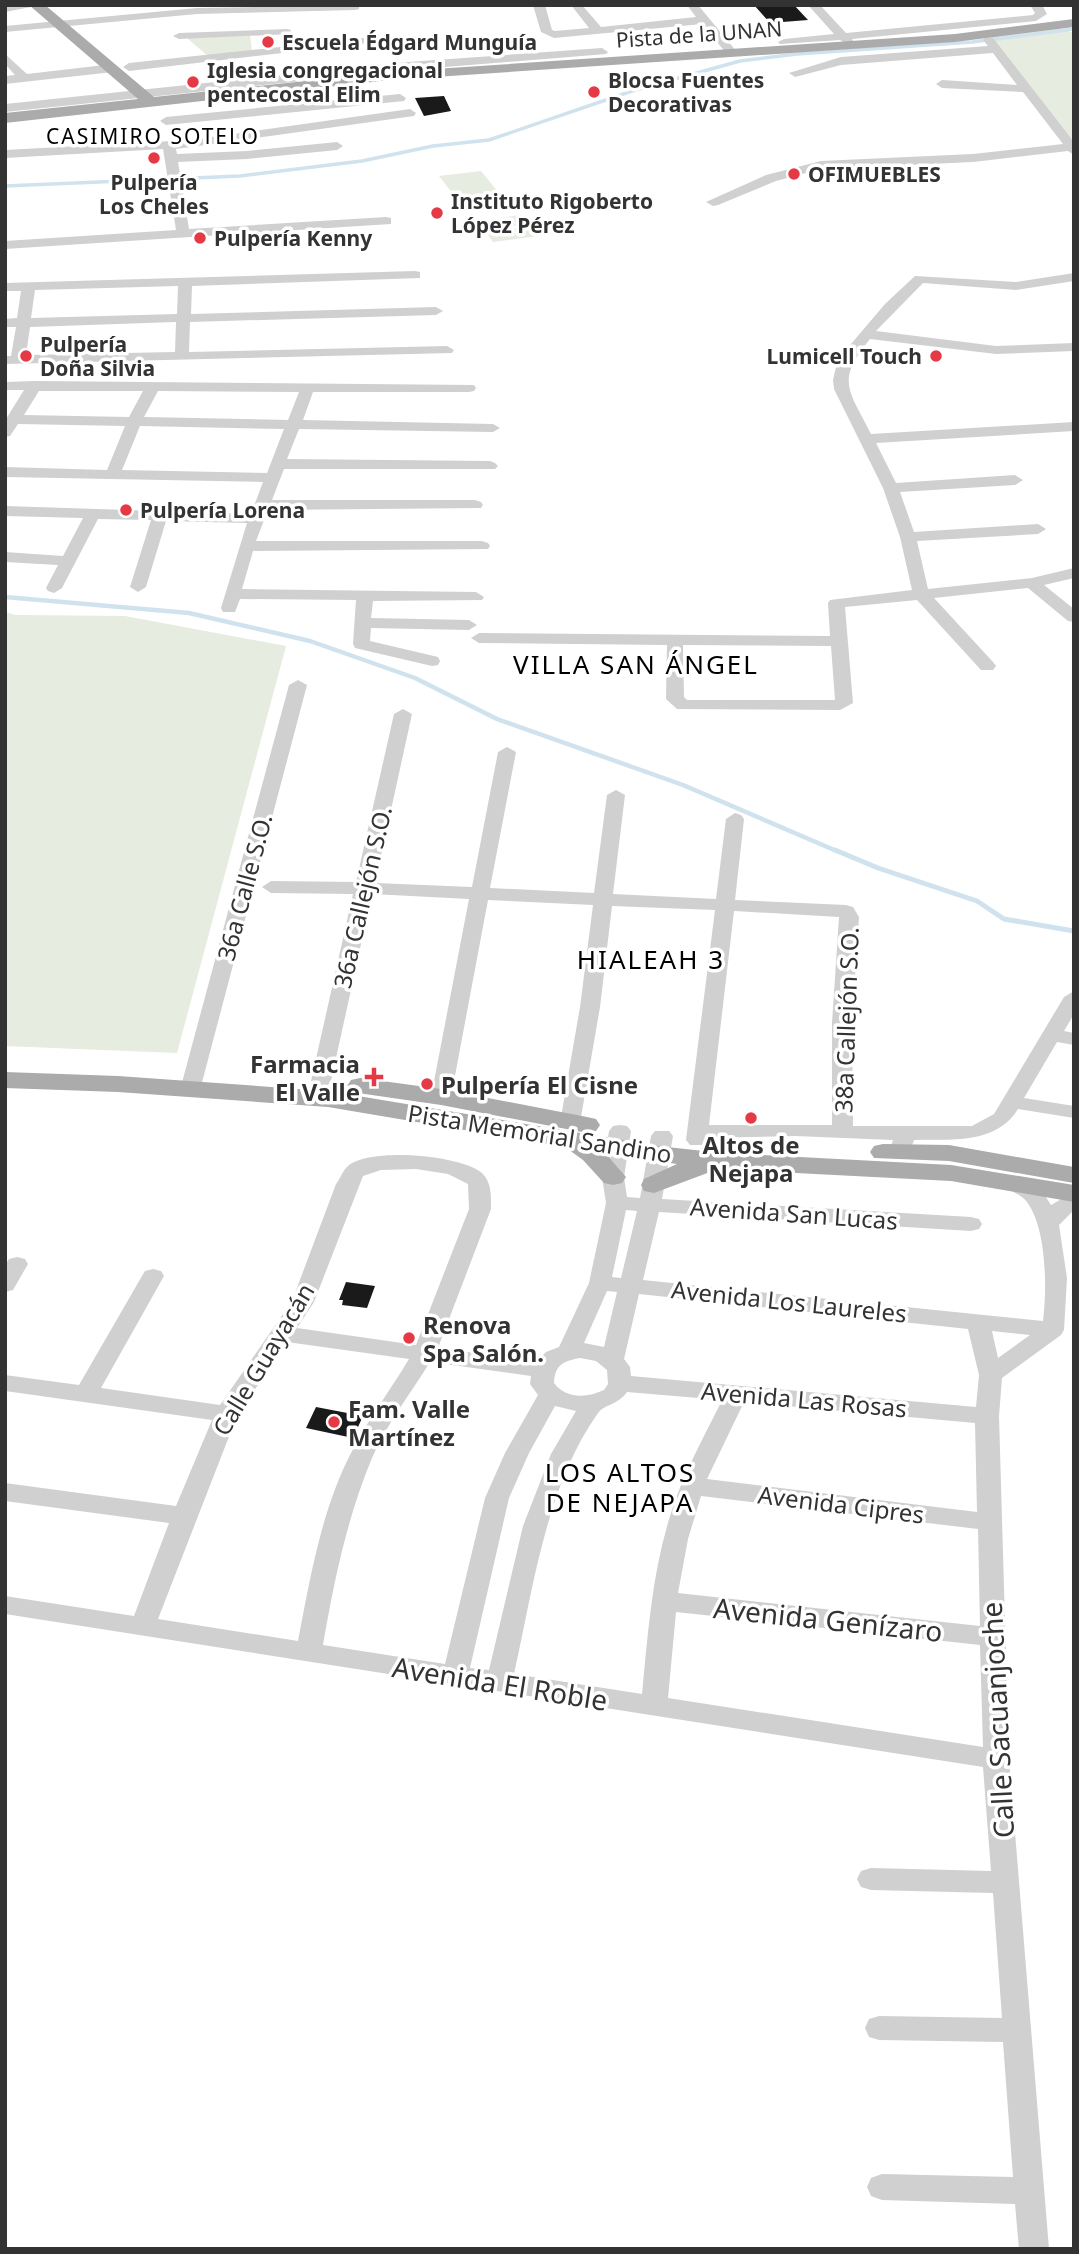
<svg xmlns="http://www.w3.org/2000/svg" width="1079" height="2254" viewBox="0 0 1079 2254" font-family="'Noto Sans',sans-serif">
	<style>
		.green { fill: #e6ecdf }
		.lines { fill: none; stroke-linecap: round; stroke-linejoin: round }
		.stream-far2 { stroke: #cfe2ee; stroke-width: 3.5 }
		.stream-far1 { stroke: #cfe2ee; stroke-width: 4.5 }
		.stream { stroke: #cfe2ee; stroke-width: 5 }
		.building { fill: #1a1a1a }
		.minor { fill: #d0d0d0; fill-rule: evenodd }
		.major { fill: #ababab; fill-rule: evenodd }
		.poi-dot { fill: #e63946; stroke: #fff; stroke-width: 2.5 }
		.labels { text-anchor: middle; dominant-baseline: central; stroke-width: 7; stroke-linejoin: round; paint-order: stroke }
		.far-street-label { font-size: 21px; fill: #333; stroke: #fff }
		.far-poi-label { font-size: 21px; font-weight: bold; fill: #333; stroke: #fff; text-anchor: start }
		.far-neighbourhood-label { font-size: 21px; letter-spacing: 2px; fill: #000; stroke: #fff }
		.street-label { font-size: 24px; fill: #333; stroke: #fff }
		.poi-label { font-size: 24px; font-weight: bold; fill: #333; stroke: #fff; text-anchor: start }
		.neighbourhood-label { font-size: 26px; letter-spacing: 2px; fill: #000; stroke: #fff }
		.near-street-label { font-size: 28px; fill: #333; stroke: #fff }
	</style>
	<rect width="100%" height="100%" fill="#fff"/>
	<path class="green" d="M1055,27L1074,33V138H1063L986,35Z
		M250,35L252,51L208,56L187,38Z
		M481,171L503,198L460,203L439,176Z
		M520,215L528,224L480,231L472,222Z
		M530,226L538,236L493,242L486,232Z
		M5,612L16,615L125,616L286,646L177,1053L5,1046Z"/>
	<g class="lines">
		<path class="stream-far2" d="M5,186L240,176L362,161L433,146L489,140L632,91L740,61L797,54L972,42L1074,29"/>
		<path class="stream-far1" d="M5,597L189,613L310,641L415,678L497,719L683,785L839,852"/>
		<path class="stream" d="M835,850L878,868L977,901L1004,919L1074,931"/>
	</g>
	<path class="building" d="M754,5H794L808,20L770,23Z
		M444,96L451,111L424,116L415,98Z
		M346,1282L375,1286L367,1308L342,1305L343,1300H339Z
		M316,1407L363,1416L353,1438L306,1428Z"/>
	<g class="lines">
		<path class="minor" d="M32,5L31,7L5,12V6Z
			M359,5V9L355,10L197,14L5,32V26L197,8Z
			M533,5H545L552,30L555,31L589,28L571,5H582L601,27L696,17L687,5H698L737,52L727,54L702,24L554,38L541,32Z
			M808,5H820L846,33L1033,15L1035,13L1030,5H1042L1047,14L1036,21L852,39L854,42L848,45L840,40L780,44L778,42L784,39L834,34Z
			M287,29L291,30V34L179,39L173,36L179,33Z
			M364,38L370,41L368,43L129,71L123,67L129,63Z
			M985,38H993L1074,142V155L1068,151L973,162L821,169L776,181L718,205L713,206L706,202L766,175L821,161L973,154L1063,144L1023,92L942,88L936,84L942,80L1017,85L993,53L841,65L795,77L789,73L841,57L988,46L983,40Z
			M602,48L608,52L606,54L408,70L5,112V104L408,62Z
			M5,54L27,74L113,64L119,68L113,72L5,84V76L15,75L5,64Z
			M400,94L406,98L404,101L166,125L160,121L166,117Z
			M410,109L416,113L414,116L176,149L177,154L247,151L337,142L343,146L337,150L247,159L178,162L189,229L386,217L391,218V224L5,249V241L176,230L163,149L5,158V150L191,140Z
			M415,271L420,272V278L192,286L191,314L436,307L443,311L436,315L190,322L189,352L447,346L454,350L452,353L5,364V356H11L16,327H5V319L17,318L21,291H5V283ZM178,286L177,314L31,318L35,290ZM176,322L175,352L26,355L30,327Z
			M1074,273V281L1016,290L923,283L876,331L996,346L1074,343V351L996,354L870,339C835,382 849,389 871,434L1074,422V431L876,443L896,483L1015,475L1023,480L1015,485L900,492L914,532L1038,524L1046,529L1038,534L917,541L928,589L1032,578L1074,568V578L1044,585L1074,609V622L1068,621L1028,588L934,598L993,662L996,666L993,670H981L917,600L845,607L853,703L840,710L677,709L666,699L667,645L479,643L471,638L479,633L830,636L828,603L830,600L912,590L900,537L883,488L834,389L833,380L836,367L851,344L885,304L915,276L1016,282ZM683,645L831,646L835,700H687L684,697Z
			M35,381L474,385L476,388L474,391L469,392H313L303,420L493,424L500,428L493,432L299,429L287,459L490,461L495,463L498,466L495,469H284L272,500H475L481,502L483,505L481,508L268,510L256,541H482L488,543L490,546L488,549L253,551L242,589L476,592L484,597L482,600L373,601L371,618L469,620L477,625L469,630L371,628L370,641L438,657L440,661L438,665L432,666L355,648L353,644L356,600L240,599L235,612H223L221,608L247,523L166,521L146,587L138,592L130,587L151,520L98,519L62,588L54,593L48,591L46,588L58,565L5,562V552L63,556L83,518L5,516V506L251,514L263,482L5,477V467L107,470L125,426L18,424L10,436L5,437L6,419L24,390H5V382ZM39,391H143L129,417L24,415ZM158,391L299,392L288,420L144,417ZM140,426L284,429L267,473L122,470Z
			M298,680L307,685L200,1090L197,1094H183L180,1090L289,685Z
			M403,709L412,714L375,883L472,887L498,752L507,747L516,752L490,888L594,893L607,795L616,790L625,795L613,894L716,899L726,819L735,813L741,815L744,819L735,900L846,905L853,907L859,917L852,1023L853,1126H972L994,1114L1064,997L1074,991V1014L1064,1031L1074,1033V1045L1057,1042L1024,1098L1074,1106V1118L1018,1109C996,1145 951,1139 914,1140L908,1157H892L889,1152L893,1140L795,1136L708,1138L704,1145H690L686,1140L715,910L612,906L600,1007L580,1123L577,1128H563L560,1123L580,1007L593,905L488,900L451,1097L448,1101H434L431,1097L469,899L372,894L331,1081L328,1085H314L311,1081L353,894L271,893L262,887L271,881L356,882L394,714ZM734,911L839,917L832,1023V1125H709Z
			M620,1125L627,1126L631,1131L624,1177L627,1197L640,1198L651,1136L655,1131H669L673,1136L662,1199L971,1217L979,1219L982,1224L979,1229L971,1231L659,1212L643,1280L1043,1321C1047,1289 1047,1229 1027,1202C1020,1193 1007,1191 1001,1182L1004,1177C1025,1172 1042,1189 1051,1205L1074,1192V1210L1059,1225L1067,1278L1064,1330L1061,1335L1002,1378L999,1416L1009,1759L1049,2249H1019L1015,2204L882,2200L871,2196L867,2187L871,2178L882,2174L1013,2177L1003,2042L879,2040L869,2037L865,2028L869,2019L879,2016L1002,2018L993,1893L871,1890L861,1887L857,1879L861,1871L871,1868L991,1871L983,1767L5,1614V1596L134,1616L169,1523L5,1501V1483L176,1506L212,1420L5,1391V1375L79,1385L142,1276L145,1271L153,1269L161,1271L164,1276L101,1388L220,1405L292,1301L336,1184C340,1179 343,1170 348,1166C371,1147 460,1155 482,1173C492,1183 491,1196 491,1209L438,1348L537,1361L546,1352L559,1347L589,1283L606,1203L602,1177L609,1131L613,1126ZM416,1169L448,1174L468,1184L469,1209L416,1345L297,1328L314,1302L363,1176L381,1170ZM626,1210L637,1211L621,1278L612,1277ZM607,1291L617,1292L604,1347L584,1343ZM639,1294L968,1329L979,1375L976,1407L631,1376L630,1367L624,1359ZM992,1331L1030,1335L998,1358ZM287,1342L409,1359C390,1391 366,1422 350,1455C321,1512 310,1579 298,1641L158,1619L237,1416ZM580,1358L596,1361L607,1370L608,1384L604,1390C587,1398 566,1399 554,1383C555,1365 563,1361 580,1358ZM430,1362L531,1376L530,1384L538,1395L505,1453L485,1498L445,1664L323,1645C334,1581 347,1518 372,1458C386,1425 411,1393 430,1362ZM627,1392L722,1400C704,1437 683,1474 671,1513C652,1572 648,1633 642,1694L514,1674C533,1589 546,1486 598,1413C605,1404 618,1405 627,1392ZM744,1402L975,1423L977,1512L707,1479ZM555,1406L576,1411L551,1454L523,1526L489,1670L470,1668L509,1498L529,1453ZM701,1496L978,1529L980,1626L678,1593L688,1539ZM676,1612L980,1645L983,1747L668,1698Z
			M17,1257L25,1259L28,1264L13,1290L5,1292V1265L9,1259Z"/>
		<path class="major" d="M29,5H45L154,97L390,72L955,34L1074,19V27L955,42L390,80L5,123V113L138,99Z
			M5,1072L118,1076L328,1091L658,1146L722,1153L951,1165L1074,1185V1202L951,1181L718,1169L654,1193L644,1191L641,1185L644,1179L677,1164L606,1154L626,1177L622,1183L613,1185L604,1183L583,1160L565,1147L328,1107L118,1092L5,1088Z
			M360,1078L441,1089L587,1117L596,1119L600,1125L596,1131L587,1133L441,1105L351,1092L347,1086L351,1080Z
			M883,1144L949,1145L1074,1167V1183L949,1161L874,1158L870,1152L874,1146Z"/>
	</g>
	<g class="poi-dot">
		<circle cx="268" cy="42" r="7"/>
		<circle cx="193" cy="82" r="7"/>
		<circle cx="594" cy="92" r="7"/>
		<circle cx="154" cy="158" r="7"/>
		<circle cx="794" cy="174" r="7"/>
		<circle cx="437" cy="213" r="7"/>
		<circle cx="200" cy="238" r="7"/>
		<circle cx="26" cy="356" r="7"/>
		<circle cx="936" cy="356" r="7"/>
		<circle cx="126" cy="510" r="7"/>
		<path d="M370.5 1066.5h7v7h7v7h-7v7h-7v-7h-7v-7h7z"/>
		<circle cx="427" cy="1084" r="7"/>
		<circle cx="751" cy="1118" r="7"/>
		<circle cx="409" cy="1338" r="7"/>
		<circle cx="334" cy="1422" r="7"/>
	</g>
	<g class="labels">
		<g class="far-street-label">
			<text transform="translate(699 34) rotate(-4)">Pista de la UNAN</text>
		</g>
		<g class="far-poi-label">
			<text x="282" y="42">Escuela Édgard Munguía</text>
			<text x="207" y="70">Iglesia congregacional<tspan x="207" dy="24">pentecostal Elim</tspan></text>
			<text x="608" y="80">Blocsa Fuentes<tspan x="608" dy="24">Decorativas</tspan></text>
			<text x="808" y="174">OFIMUEBLES</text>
			<text x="154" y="182" text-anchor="middle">Pulpería<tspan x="154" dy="24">Los Cheles</tspan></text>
			<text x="451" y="201">Instituto Rigoberto<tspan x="451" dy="24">López Pérez</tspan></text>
			<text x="214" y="238">Pulpería Kenny</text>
			<text x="40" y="344">Pulpería<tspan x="40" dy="24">Doña Silvia</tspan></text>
			<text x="922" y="356" text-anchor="end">Lumicell Touch</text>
			<text x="140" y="510">Pulpería Lorena</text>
		</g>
		<g class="far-neighbourhood-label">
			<text x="153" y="136">CASIMIRO SOTELO</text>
		</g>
		<g class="street-label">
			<text transform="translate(244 887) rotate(-75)">36a Calle S.O.</text>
			<text transform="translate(362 897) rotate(-77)">36a Callejón S.O.</text>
			<text transform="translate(846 1020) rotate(-88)">38a Callejón S.O.</text>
			<text transform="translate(540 1133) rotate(9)">Pista Memorial Sandino</text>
			<text transform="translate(794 1213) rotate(4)">Avenida San Lucas</text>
			<text transform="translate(789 1301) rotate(6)">Avenida Los Laureles</text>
			<text transform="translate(263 1359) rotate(-59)">Calle Guayacán</text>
			<text transform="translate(804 1399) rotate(5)">Avenida Las Rosas</text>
			<text transform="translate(841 1504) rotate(7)">Avenida Cipres</text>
		</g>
		<g class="poi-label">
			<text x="360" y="1063" text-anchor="end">Farmacia<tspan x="360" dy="28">El Valle</tspan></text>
			<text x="441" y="1084">Pulpería El Cisne</text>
			<text x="751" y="1144" text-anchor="middle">Altos de<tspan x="751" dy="28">Nejapa</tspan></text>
			<text x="423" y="1324">Renova<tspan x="423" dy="28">Spa Salón.</tspan></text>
			<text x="348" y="1408">Fam. Valle<tspan x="348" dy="28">Martínez</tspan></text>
		</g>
		<g class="neighbourhood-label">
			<text x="636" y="664">VILLA SAN ÁNGEL</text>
			<text x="651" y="959">HIALEAH 3</text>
			<text x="620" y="1472">LOS ALTOS<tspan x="620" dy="30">DE NEJAPA</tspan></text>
		</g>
		<g class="near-street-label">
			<text transform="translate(828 1619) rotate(6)">Avenida Genízaro</text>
			<text transform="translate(500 1683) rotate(9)">Avenida El Roble</text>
			<text transform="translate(997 1720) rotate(-93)">Calle Sacuanjoche</text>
		</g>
	</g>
	<rect width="1079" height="2254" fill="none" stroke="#333333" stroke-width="14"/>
</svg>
